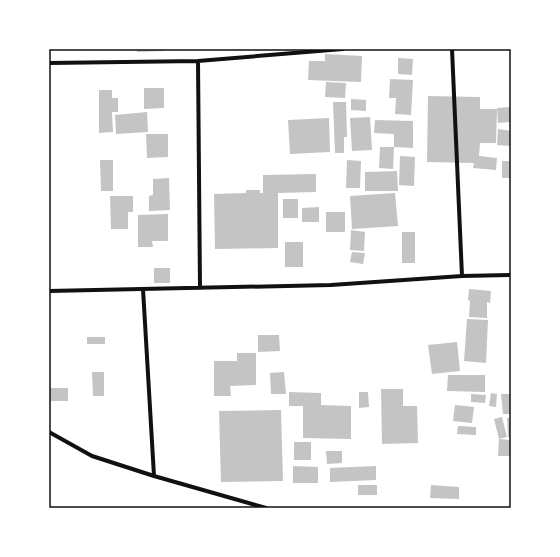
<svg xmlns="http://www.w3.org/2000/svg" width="560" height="557" viewBox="0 0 560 557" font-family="'Golos Text',sans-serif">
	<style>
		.building { fill: #c4c4c4 }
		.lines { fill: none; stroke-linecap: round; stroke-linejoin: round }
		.minor { stroke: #111; stroke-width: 4 }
		.neatline { fill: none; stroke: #111; stroke-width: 1.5 }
	</style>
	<rect width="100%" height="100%" fill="#fff"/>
	<path class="building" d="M137,49H164V51L137,52Z
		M325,54L362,56L361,82L308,80L309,61H325Z
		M398,58L413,59L412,75L398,74Z
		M390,79L413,80L411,115L395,114L396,98H389Z
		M326,82L346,83L345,98L325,97Z
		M144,88H164V108L144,109Z
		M99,90H112V98H118V112H112L113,132L99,133Z
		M428,96L480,97V109H497L496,143H480L479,156L497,158L496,170L473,168L474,163L427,162Z
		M351,99L366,100V111L351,110Z
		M333,102H346L347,137H344V153H335Z
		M511,107V122L498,123L497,108Z
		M147,112L148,132L116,134L115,115Z
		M370,117L372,150L352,151L350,118Z
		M329,118L330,152L290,154L288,120Z
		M375,120L413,121V148L394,147V134L374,133Z
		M498,129L511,131V146L497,145Z
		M146,134H168V157L147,158Z
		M380,147H394L393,169L379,168Z
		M400,156L415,157L414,186L399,185Z
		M100,160H113V191H101Z
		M347,160L361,161L360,188H346Z
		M502,161H511V178H502Z
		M397,171L398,191H365V172Z
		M316,174V192L278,193V248L215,249L214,194L246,193V190H260V193H263V175Z
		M169,178L170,210L149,211V196L153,195V179Z
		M395,193L398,226L352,229L350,196Z
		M110,196H133V212H128V229H111Z
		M283,199H298V218H283Z
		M319,207V222H302V208Z
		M326,212H345V232H326Z
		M168,214V241H152L153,247H138V215Z
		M351,230L365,232L364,251L350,250Z
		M402,232H415V263H402Z
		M285,242H303V267H285Z
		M352,252L365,253L363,264L350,262Z
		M154,268H170V283H154Z
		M469,289L491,291L490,303L487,302V318L469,317L470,301L468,300Z
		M467,319L488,320L486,363L464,361Z
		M258,335H279L280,351L258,352Z
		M87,337H105V344H87Z
		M457,342L460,371L432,374L428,345Z
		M237,353H256V385L230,386L231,396H214V361H237Z
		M92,372H104V396H93Z
		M284,372L286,394H271L270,373Z
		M448,375H485V392L447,391Z
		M49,388H68V401H49Z
		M381,389H403V406H417L418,443L382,444Z
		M289,392L321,393V405L351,406V439L303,438V406H289Z
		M359,392H368L369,407L359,408Z
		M491,393L497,394L496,407L489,406Z
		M471,394L486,395L485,403L471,402Z
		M501,394H511V414H503Z
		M455,405L474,407L472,423L453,421Z
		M281,410L283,481L221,482L219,411Z
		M502,417L507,437L499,439L511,440V456H498L499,439L494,419Z
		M507,418H511V437H508Z
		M458,426L476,427V435L457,434Z
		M294,442H311V460H294Z
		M326,451H342V463L327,464Z
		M293,466L318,467V483H293Z
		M376,466V480L330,482V468Z
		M358,485H377V495H358Z
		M431,485L459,487V499L430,498Z"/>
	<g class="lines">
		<path class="minor" d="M452,49L462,276
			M198,61L200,288
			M49,63L198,61L343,49
			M143,289L154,476
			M49,291L331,285L462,276L511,275
			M49,432L92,456L154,476L266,508"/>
	</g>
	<rect width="560" height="557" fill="none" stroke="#ffffff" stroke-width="100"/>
	<rect x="50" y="50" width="460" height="457" class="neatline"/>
</svg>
